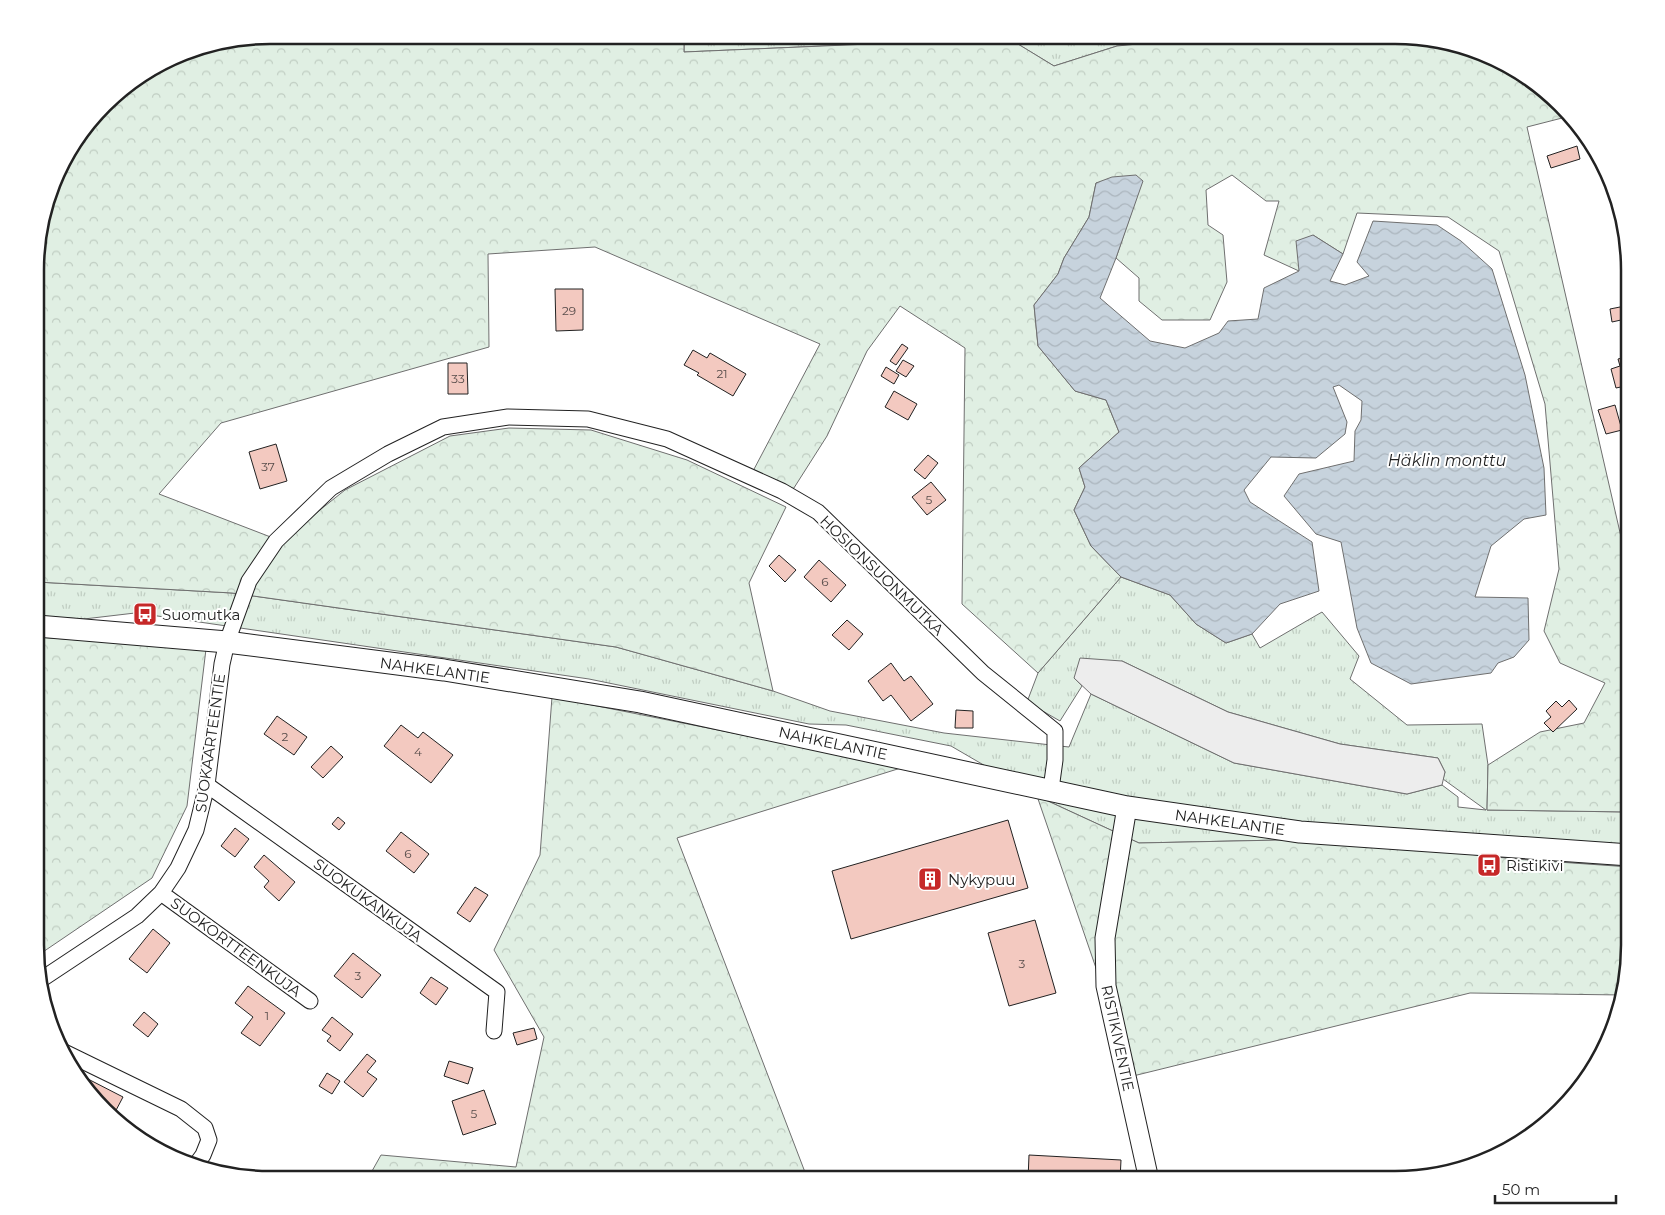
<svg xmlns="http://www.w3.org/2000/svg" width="1665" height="1215" viewBox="0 0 1665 1215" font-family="Montserrat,sans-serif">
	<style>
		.grass { fill: url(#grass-tufts); stroke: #6f6f6f }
		.forest { fill: url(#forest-crowns); stroke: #6f6f6f }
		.parking { fill: #ededed; stroke: #6f6f6f }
		.water { fill: url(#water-waves); stroke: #6f6f6f }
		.building { fill: #f3c9c0; stroke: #222 }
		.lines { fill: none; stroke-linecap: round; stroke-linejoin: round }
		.minor-casing { stroke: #222; stroke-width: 17 }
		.tertiary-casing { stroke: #222; stroke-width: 21 }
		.secondary-casing { stroke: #222; stroke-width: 23 }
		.minor { stroke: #fff; stroke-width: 15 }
		.tertiary { stroke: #fff; stroke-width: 19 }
		.secondary { stroke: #fff; stroke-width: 21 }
		.labels { text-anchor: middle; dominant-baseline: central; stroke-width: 4; stroke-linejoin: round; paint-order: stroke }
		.number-label { font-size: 12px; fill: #564c4a }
		.street-label { font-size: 15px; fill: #222; stroke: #fff }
		.poi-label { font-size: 15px; fill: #222; stroke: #fff; text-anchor: start }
		.water-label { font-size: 16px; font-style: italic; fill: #222; stroke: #fff }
		.rim { fill: none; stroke: #222; stroke-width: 2.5 }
	</style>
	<defs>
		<pattern id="grass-tufts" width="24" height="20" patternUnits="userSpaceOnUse" patternTransform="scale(1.25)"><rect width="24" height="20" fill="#e0efe3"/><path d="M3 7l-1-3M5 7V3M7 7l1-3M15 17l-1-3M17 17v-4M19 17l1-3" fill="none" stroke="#c0cdc2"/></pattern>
		<pattern id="forest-crowns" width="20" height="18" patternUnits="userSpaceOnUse" patternTransform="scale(1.25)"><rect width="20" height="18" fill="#e0efe3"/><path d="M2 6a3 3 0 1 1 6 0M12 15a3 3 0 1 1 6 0" fill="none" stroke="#c0cdc2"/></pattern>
		<pattern id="water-waves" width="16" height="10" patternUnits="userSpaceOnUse" patternTransform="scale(1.25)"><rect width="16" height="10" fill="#c7d3dd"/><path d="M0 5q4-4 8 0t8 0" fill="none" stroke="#abb5bd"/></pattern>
	</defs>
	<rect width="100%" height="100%" fill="#fff"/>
	<path class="grass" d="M684,35H1231L1117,46L1054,66L1008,38L684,52Z
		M1121,577L1170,595L1196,624L1226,643L1252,634L1260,648L1322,612L1359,656L1350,679L1407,725L1482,724L1488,765L1487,810L1630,812V867L1515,859L1328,839L1139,843L1037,796L951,746L846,725L809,724L589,679L165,617L135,613L84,619L37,616V582L232,593L616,647L773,691L830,711L944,733L1069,747L1091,694L1234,763L1407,794L1442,785L1458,797V807L1486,810L1443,779L1445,772L1438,758L1340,744L1228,712L1122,661L1074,678L1082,686L1060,721L1027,702L1038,673Z"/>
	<path class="forest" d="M269,35H684V52L1008,38L1054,66L1117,46L1231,35H1411L1485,53L1539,84L1566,117L1527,127L1630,576V812L1487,810L1488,765L1540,732L1584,723L1605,683L1560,663L1544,631L1559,569L1545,404L1499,251L1448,217L1357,213L1343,254L1313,235L1299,271L1264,255L1279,201H1266L1232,175L1206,190L1208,225L1223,235L1227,282L1210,320H1162L1139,301V278L1116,258L1142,181L1096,183L1089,217L1064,258L1058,274L1034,305L1038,346L1075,391L1106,400L1119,432L1079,468L1085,487L1074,510L1091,546L1121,577L1038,673L962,604L965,348L900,306L867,351L827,436L792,491L752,473L820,344L595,247L488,254L489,347L221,423L159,494L281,541L345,490L450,436L509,428L591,430L687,460L786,507L749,583L773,691L616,647L232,593L37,582V239L59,165L115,93L180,53Z
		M37,637L206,649L187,806L152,878L37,956Z
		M552,697L904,767L677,838L808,1180H367L381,1155L516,1167L544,1037L494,950L540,855Z
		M1037,796L1139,843L1328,839L1515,859L1630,867V961L1623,995L1470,993L1133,1076Z"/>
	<path class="parking" d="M1080,658L1122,661L1228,712L1340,744L1438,758L1445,772L1442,785L1407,794L1234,763L1091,694L1074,678Z"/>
	<path class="water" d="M1136,175L1143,181L1116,258L1100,298L1150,341L1185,348L1219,333L1228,321L1258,319L1264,288L1299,271L1296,241L1313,235L1343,254L1330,281L1345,285L1369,276L1357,262L1373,221L1437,225L1461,241L1492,269L1525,375L1544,468L1546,515L1524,519L1491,546L1475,597L1528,598L1529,640L1514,657L1498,663L1491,673L1411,684L1371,663L1357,628L1341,542L1316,534L1284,496L1299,474L1354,461L1355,431L1361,420L1362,401L1339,385L1333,387L1347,422L1345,434L1316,458L1271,457L1244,490L1250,502L1312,542L1319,591L1280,604L1252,634L1226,643L1196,624L1170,595L1121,577L1091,546L1074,510L1085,487L1079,468L1119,432L1106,400L1075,391L1038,346L1034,305L1058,274L1064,258L1089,217L1096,183L1112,177Z"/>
	<path class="building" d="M1577,146L1580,159L1551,168L1547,156Z
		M555,289H583V330L556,331Z
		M1630,305V318L1612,322L1610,309Z
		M902,344L908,348L896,365L890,361Z
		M693,350L707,358L710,353L746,374L733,396L697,375L699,373L684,365Z
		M1630,356V385L1616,388L1611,369L1620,366L1618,359Z
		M903,360L914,366L906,377L896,371Z
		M448,363H467L468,394H448Z
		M886,367L899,375L894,384L881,376Z
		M894,391L917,404L908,420L885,407Z
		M1615,405L1622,430L1606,434L1598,410Z
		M276,444L287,481L260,489L249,452Z
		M928,455L938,463L925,479L914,470Z
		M931,482L946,500L927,515L912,497Z
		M779,555L796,570L785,582L769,566Z
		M819,560L846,585L831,602L804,577Z
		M847,620L863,634L849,650L832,635Z
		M891,663L904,681L911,676L933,704L911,721L891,695L883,701L868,681Z
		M1569,700L1577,709L1553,732L1544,723L1551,717L1546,711L1556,701L1562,707Z
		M956,710L973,711V728H955Z
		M277,716L307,737L294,755L264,734Z
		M401,725L418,738L423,732L453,755L431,783L384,746Z
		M331,746L343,757L323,778L311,767Z
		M338,817L345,823L339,830L332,824Z
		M1008,820L1028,888L851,939L832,871Z
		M235,828L249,839L235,857L221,846Z
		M401,832L429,854L414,873L386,851Z
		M264,855L295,882L279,901L264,887L269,881L254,867Z
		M475,887L488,895L470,922L457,913Z
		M1035,920L1056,993L1009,1006L988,933Z
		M153,929L170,943L147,973L129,959Z
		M353,953L381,975L362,998L334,976Z
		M431,977L448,988L436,1005L420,993Z
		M248,986L285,1013L260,1046L241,1033L253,1017L235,1003Z
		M144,1012L158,1024L148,1037L133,1025Z
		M332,1017L353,1034L340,1051L327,1041L331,1036L322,1030Z
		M534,1028L537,1039L517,1045L513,1033Z
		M367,1054L376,1061L367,1072L377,1079L363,1097L344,1082Z
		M449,1061L473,1068L468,1084L444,1076Z
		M327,1073L340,1081L332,1094L319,1086Z
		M79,1077L87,1081L88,1079L123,1097L113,1116Z
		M484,1090L496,1124L463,1135L452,1101Z
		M1029,1155L1121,1160L1120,1180H1028Z
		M1380,1173L1382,1180H1349Z"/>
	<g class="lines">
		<g class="minor-casing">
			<path id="minor" d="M207,785L497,992L494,1031
				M161,893L310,1001
				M39,981L137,916L161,893L178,868L196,830L207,785L222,664L227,642L249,581L276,541L331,488L388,454L443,427L508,417L588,419L667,439L782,491L818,512L983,673L1055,731V760L1051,789
				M62,1051L181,1109L205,1128L209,1140L203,1155L195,1166"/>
		</g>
		<g class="tertiary-casing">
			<path id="tertiary" d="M1127,807L1105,938L1106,986L1149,1180"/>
		</g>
		<g class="secondary-casing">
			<path id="secondary" d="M37,626L227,642L444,670L640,702L1127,807L1300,832L1630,855"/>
		</g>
		<use href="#minor" class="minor"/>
		<use href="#tertiary" class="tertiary"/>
		<use href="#secondary" class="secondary"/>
	</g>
	<defs>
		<g id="bus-square" transform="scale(1.25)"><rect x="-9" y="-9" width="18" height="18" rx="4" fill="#c62828" stroke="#fff"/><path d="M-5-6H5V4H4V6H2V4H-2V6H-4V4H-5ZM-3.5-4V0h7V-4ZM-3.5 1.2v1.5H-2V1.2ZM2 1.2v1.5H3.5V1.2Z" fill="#fff"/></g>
		<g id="building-square" transform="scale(1.25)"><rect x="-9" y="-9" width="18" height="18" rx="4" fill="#c62828" stroke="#fff"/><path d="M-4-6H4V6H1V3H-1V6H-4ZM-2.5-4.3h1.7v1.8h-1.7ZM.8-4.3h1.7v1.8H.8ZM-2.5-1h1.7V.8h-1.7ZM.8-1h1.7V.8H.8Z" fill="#fff"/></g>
	</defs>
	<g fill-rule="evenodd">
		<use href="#bus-square" x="145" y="614"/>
		<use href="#bus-square" x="1489" y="865"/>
		<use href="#building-square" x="930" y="879"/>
	</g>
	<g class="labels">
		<g class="number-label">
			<text x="569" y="310">29</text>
			<text x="722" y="373">21</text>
			<text x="458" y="378">33</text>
			<text x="268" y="466">37</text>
			<text x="929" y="499">5</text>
			<text x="825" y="581">6</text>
			<text x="285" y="736">2</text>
			<text x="418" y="751">4</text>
			<text x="408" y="853">6</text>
			<text x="1022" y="963">3</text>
			<text x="358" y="975">3</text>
			<text x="267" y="1015">1</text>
			<text x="474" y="1113">5</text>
		</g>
		<g class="street-label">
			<text transform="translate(882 575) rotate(44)">HOSIONSUONMUTKA</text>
			<text transform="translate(435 670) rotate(8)">NAHKELANTIE</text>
			<text transform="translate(210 743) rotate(-82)">SUOKAARTEENTIE</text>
			<text transform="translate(833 743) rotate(12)">NAHKELANTIE</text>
			<text transform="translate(1230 822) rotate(8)">NAHKELANTIE</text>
			<text transform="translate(368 900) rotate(36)">SUOKUKANKUJA</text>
			<text transform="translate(236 947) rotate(36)">SUOKORTTEENKUJA</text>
			<text transform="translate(1118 1038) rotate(78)">RISTIKIVENTIE</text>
		</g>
		<g class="poi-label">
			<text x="162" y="614">Suomutka</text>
			<text x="1506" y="865">Ristikivi</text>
			<text x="948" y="879">Nykypuu</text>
		</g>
		<g class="water-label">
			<text x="1447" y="460">Häklin monttu</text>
		</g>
	</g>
	<path d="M0 0H1665V1215H0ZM270 44H1395A226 226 0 0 1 1621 270V945A226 226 0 0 1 1395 1171H270A226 226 0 0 1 44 945V270A226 226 0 0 1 270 44Z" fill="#fff" fill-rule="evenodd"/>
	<path class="rim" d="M270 44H1395A226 226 0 0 1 1621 270V945A226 226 0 0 1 1395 1171H270A226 226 0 0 1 44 945V270A226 226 0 0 1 270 44Z"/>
	<path d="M1495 1195v8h121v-8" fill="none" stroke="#222222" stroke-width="2.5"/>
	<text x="1502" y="1195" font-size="15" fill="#222222" stroke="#ffffff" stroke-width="4" paint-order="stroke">50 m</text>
</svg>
